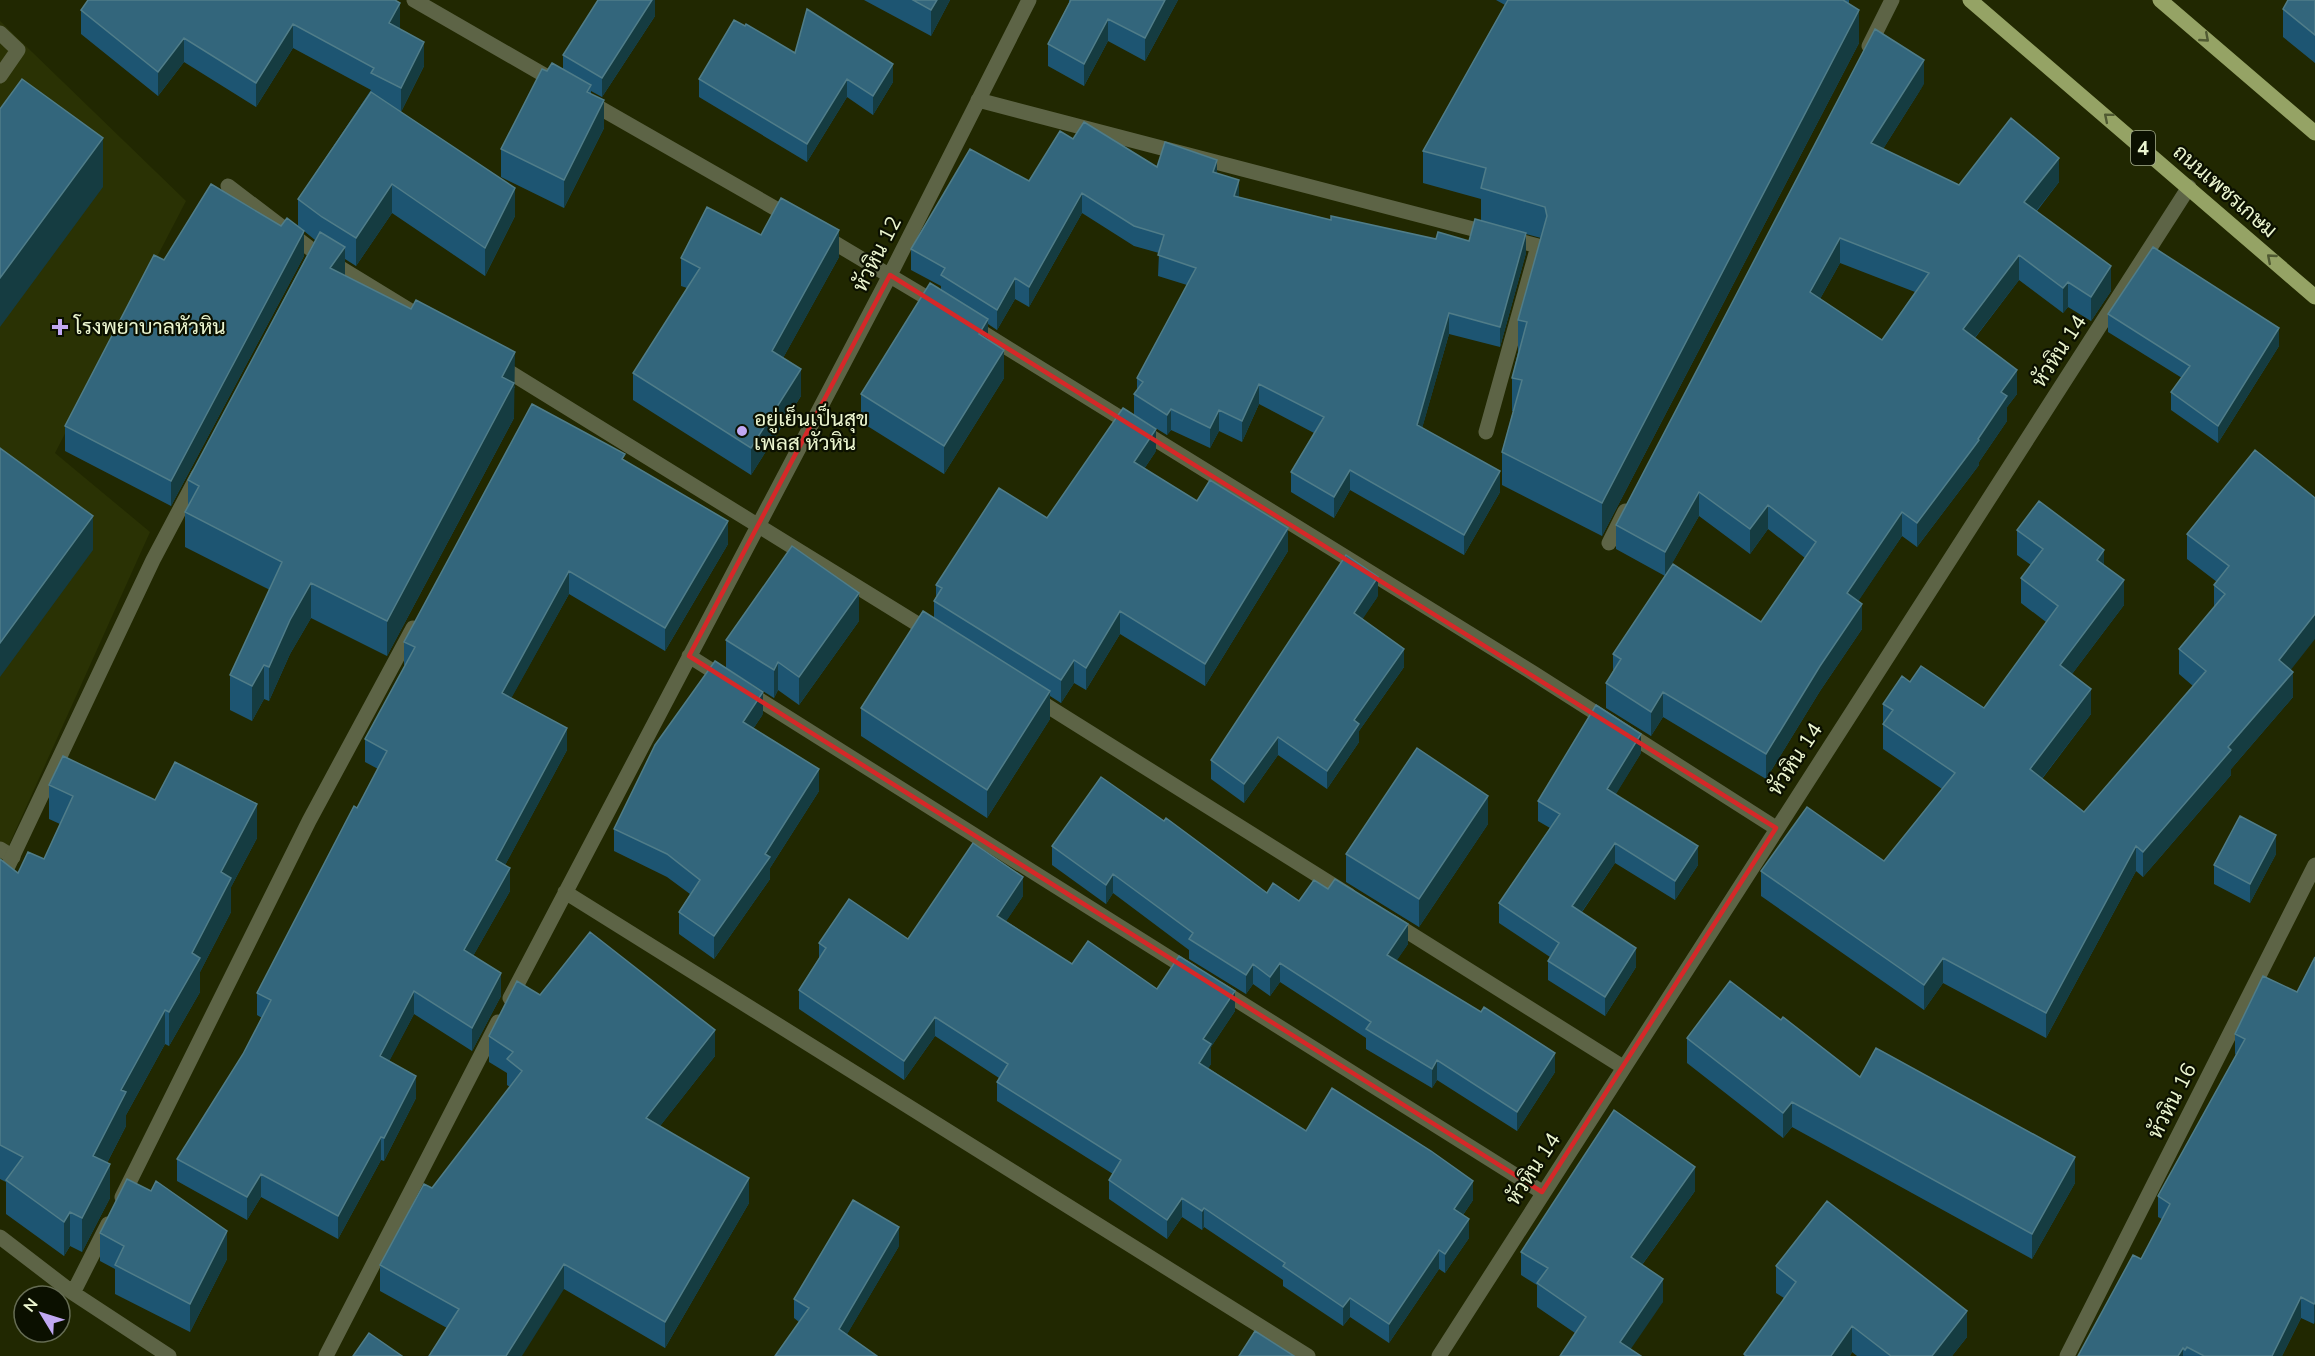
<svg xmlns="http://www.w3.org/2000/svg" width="2315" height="1356" viewBox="0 0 2315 1356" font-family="'Nunito Sans',Sarabun,sans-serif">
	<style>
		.built { fill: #2a3204 }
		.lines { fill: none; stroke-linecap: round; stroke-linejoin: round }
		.lane { stroke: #5d6446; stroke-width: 15 }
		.street { stroke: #5d6446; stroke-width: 15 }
		.primary { stroke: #95a365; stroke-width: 15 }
		.wall { fill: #1d5572; fill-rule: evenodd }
		.shaded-wall { fill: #153c41 }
		.building { fill: #33667c; stroke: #507d89; stroke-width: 1.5; fill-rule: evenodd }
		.oneway { stroke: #505a32 }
		.marked { fill: none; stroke: #d62828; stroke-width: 4.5; stroke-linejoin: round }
		.poi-dot { fill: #c1a8f3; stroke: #0b1000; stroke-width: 2 }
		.labels { text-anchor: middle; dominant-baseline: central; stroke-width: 4.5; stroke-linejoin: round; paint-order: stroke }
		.shield { fill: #0b1000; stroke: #a8b091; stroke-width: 1.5 }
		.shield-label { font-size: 20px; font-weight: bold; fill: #ebf5cf }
		.street-label { font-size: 21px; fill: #ebf5cf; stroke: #0b1000 }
		.poi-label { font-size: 21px; fill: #ebf5cf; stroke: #0b1000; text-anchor: start }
	</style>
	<rect width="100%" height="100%" fill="#212801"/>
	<path class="built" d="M0,21L186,201L55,453L150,532L0,865Z"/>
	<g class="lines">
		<path class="lane" d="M0,33L18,50L0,76
			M0,849L13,857"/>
		<path class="street" d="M414,0L558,83
			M1869,46L1892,0
			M586,100L792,218
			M978,100L1538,246L1486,432
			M228,186L316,253L409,310
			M823,236L939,305
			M972,326L1533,673L1776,828
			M498,365L932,633
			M1609,543L1625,511
			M689,656L727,680
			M747,692L1192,972
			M1033,697L1349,895
			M0,883L153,560L198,475
			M565,892L1308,1356
			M1392,922L1623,1067
			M1219,989L1542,1192
			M510,998L890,275L1029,0
			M122,1197L309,821L413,628
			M0,1237L73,1293L169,1356
			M73,1293L108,1224
			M326,1356L498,1022
			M1439,1356L2189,187
			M2067,1356L2315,865"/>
		<path class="primary" d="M1970,0L2315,297
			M2160,0L2315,133"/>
	</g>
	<path class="wall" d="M655,0V16L602,97L591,91V94L604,128L564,208L501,177V149L547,71L563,69V55Z
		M864,0H950L931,36Z
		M1069,0H1178L1145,61L1108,41L1084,86L1048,66V44L1069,3Z
		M1496,0H1849V4L1859,43L1602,536L1502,485V452L1513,411H1512V378L1518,352V320L1541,238L1526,234V253L1500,347L1449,334L1422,428L1500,492L1464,555L1350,490L1334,518L1291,492V472L1314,433L1259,404L1242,442L1219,431L1210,448L1171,430L1167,435L1134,415V394L1137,391V378L1187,285L1158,276L1159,253L1134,246L1082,213L1029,307L1015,299L997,330L988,324V339L1004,378L944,474L861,422V394L941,290V286L911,270V249L1029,181L1073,139L1157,167L1217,173L1239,197L1331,220L1436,239L1469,241L1481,221V199L1423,183V151L1505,5Z
		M2315,0V63L2283,37V9Z
		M81,10L400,27L399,29L424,66L401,112L515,216L485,276L392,213L356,266L345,259V275L515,387L514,388V418L387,656L311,618L290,654L269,701L264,699L252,721L230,710V675L270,590L185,547V512L188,507V480L315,240L304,231V256L171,506L65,451V426L164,260L281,226H298V199L371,90L293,48L256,107L184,62L158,96L81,34Z
		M795,53L893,82L873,115L847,97L807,162L699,97V79Z
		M1924,84L1883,149L1959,185L2059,182L2037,211L2111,291L2091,321L2068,307L2063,313L2019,280L1975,338L2017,394L2007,407V421L1979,462V465L1917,547L1902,536L1858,601L1862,629L1820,691L1766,779L1663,717L1651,736L1606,708V683L1613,671V654L1665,576L1616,549V525ZM1840,263L1915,292L1882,340L1820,299ZM1699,516L1750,554L1768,529L1805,558L1761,622L1667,572Z
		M761,235L839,257L783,358L801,396L751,475L633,400V373L687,288L681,286V258Z
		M2108,314L2279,346L2218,443L2171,410V392L2182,378L2108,332Z
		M2255,450L2291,670L2293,697L2231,769V775L2143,877L2136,871L2046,1038L1943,983L1924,1010L1761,896V871L1884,861L1942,789L1883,749V704L1910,682L1984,708L2046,622L2021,603V578L2031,565L2017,555V530L2104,565L2124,605L2072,674L2091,714L2042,779L2084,812L2193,686L2179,674V649L2214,607V585L2217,582L2187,559V534Z
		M1156,451L1144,469L1197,501L1288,551L1205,686L1120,634L1086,690L1074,683L1061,703L1050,696V719L987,818L861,736V708L934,618V601L936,597V585L1047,518Z
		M625,460L728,544L665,651L569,594L511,698L567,750L505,865L510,891L473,956L501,996L472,1051L414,1014L389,1061L416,1098L384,1161L381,1160L338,1239L261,1197L247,1220L177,1181V1159L243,1054L262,1018L257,1015V993L378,769L365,762V739L405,665H404V642Z
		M1378,596L1362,619L1404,667L1359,731V742L1327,789L1278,755L1244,803L1211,779V760Z
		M859,621L799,705L778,690L774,698L726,668V640Z
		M763,714L753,729L819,791L770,868V879L714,959L679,934V912L690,894L667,877L614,851V829Z
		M1641,753L1615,795L1698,865L1675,900L1615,863L1582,912L1636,967L1605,1016L1548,980V961L1550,957L1499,923V903L1550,828L1538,821V801Z
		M49,785L155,800L257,838L231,887V912L200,972V992L169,1046L165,1044L126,1115V1126L107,1163L110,1198L82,1252L70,1246L64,1256L6,1214V1182L0,1179V859L18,873L44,859L60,824L49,819Z
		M1488,824L1419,927L1346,882V854Z
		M1052,846L1267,893L1299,901L1408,944L1396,961L1555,1072L1517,1131L1437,1080L1432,1088L1366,1049V1038L1280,982L1270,996L1253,984L1246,994L1189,959V950L1113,893L1106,904L1052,865Z
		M2276,854L2250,903L2214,884V865Z
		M1023,896L1006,921L1072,964L1235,1011L1211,1047V1064L1208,1068L1306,1131L1473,1200L1463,1215L1469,1238L1445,1273L1439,1269L1389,1343L1350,1317L1343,1326L1283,1286V1280L1204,1227L1202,1230L1182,1217L1167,1239L1109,1199V1180L1113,1174L997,1101V1082L999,1078L935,1036L904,1080L799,1009V990L819,958V943L908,939Z
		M2315,957L2314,1324L2301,1318L2282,1356H2078L2141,1259L2162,1219L2158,1217V1196L2236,1055L2235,1054V1034L2297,992Z
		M540,995L715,1056L660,1126L749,1203L665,1348L564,1289L447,1328L380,1291V1265L432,1188L510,1087L507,1085V1073L489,1062V1036Z
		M1781,1020L1860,1077L2075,1183L2032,1259L1792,1127L1783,1138L1687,1063V1038Z
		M1695,1191L1642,1265L1663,1302L1575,1333L1537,1307V1285L1521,1275V1252Z
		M100,1233L227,1259L190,1332L115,1294V1269L100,1261Z
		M899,1246L847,1334L799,1322L794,1318V1299Z
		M1776,1266L1967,1337L1952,1356H1857L1852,1352L1850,1356H1744V1354L1784,1298L1776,1293Z"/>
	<path class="shaded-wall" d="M652,0H655V16L602,97V78Z
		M937,0H950L931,36V10Z
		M1165,0H1178L1145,61V38Z
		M400,3V27L389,47V23Z
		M1859,10V43L1602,536V503Z
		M1108,19V41L1084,86V64Z
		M293,24V48L256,107V83Z
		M184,38V62L158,96V72Z
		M424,42V66L401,112V88Z
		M1924,60V84L1871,168V143Z
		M893,64V82L873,115V96Z
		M847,79V97L807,162V144Z
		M604,100V128L564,208V180Z
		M103,138V187L0,327V278Z
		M2059,158V182L2024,226V202Z
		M1217,160V180L1213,172Z
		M1239,180V200L1234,196Z
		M392,184V213L356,266V238Z
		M515,188V216L485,276V248Z
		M1082,193V213L1029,307V287Z
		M839,230V257L772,378V351Z
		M304,231V256L171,506V481Z
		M1526,233V253L1500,347V327Z
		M1840,238V263L1810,317V292Z
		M345,247V282L330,268Z
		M2019,255V280L1963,353V329Z
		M2111,266V291L2091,321V297Z
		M1015,278V299L997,330V310Z
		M2068,282V307L2063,313V288Z
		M1449,313V334L1417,446V425Z
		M988,319V347L979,334Z
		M2279,328V346L2218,443V426Z
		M1004,350V378L944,474V446Z
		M515,352L514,418L387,656V621L502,377Z
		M801,369V396L751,475V448Z
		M2017,370V394L2007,407V421L1979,462V465L1917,547V523L1978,439L2001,392Z
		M1259,384V404L1242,442V421Z
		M1171,409V430L1167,435V415Z
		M1219,410V431L1210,448V428Z
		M1156,429V451L1134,484V462Z
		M1350,470V490L1334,518V497Z
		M1500,471V492L1464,555V535Z
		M1699,492V516L1665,576V552Z
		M1768,505V529L1750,554V529Z
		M1902,512V536L1847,618V593Z
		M93,516V550L0,677V643Z
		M728,521V544L665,651V628Z
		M1288,528V551L1205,686V664Z
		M2104,550V575L2097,560Z
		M569,571V594L502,715V693Z
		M1378,577V596L1354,632V613Z
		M2124,580V605L2060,690V665Z
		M311,583V618L290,654L269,701V667L290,620Z
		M859,593V621L799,705V677Z
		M1862,604V629L1820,691L1766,779V754L1820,666Z
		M1120,611V634L1086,690V668Z
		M2315,614V639L2279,685V660Z
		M1404,649V667L1359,731V742L1327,789V771L1354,720Z
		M1074,660V683L1061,703V680Z
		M778,662V690L774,698V670Z
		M264,665V699L252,721V686Z
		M2293,672V697L2231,769V775L2143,877V852L2228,747Z
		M2091,689V714L2030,794V769Z
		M1050,691V719L987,818V790Z
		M763,692V714L743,744V722Z
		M1663,692V717L1651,736V712Z
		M567,728V750L496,882V860Z
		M1641,734V753L1607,809V789Z
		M1278,737V755L1244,803V784Z
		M819,769V791L770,868V879L714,959V936Z
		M1488,796V824L1419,927V899Z
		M257,804V838L231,887V912L200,972V992L169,1046V1012L192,953L221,872Z
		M2276,835V854L2250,903V884Z
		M1615,843V863L1572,926V906Z
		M1698,846V865L1675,900V881Z
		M2136,846V871L2046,1038V1013Z
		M510,868V891L464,972V950Z
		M1113,874V893L1106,904V885Z
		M1023,877V896L997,935V916Z
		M1408,924V944L1387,975V955Z
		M1636,948V967L1605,1016V997Z
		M1943,958V983L1924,1010V985Z
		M1280,963V982L1270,996V977Z
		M1253,964V984L1246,994V975Z
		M501,973V996L472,1051V1028Z
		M414,991V1014L380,1079V1056Z
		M1235,991V1011L1211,1047V1064L1199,1082V1063L1203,1039Z
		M165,1010V1044L126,1115V1126L93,1190V1156L121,1090Z
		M935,1017V1036L904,1080V1061Z
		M715,1030V1056L646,1144V1118Z
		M1555,1053V1072L1517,1131V1112Z
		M1437,1060V1080L1432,1088V1069Z
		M416,1076V1098L384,1161V1138Z
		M1792,1102V1127L1783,1138V1113Z
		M381,1137V1160L338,1239V1216Z
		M2075,1157V1183L2032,1259V1234Z
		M110,1164V1198L82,1252V1218Z
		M1695,1167V1191L1631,1280V1257Z
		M261,1174V1197L247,1220V1197Z
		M749,1178V1203L665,1348V1322Z
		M1473,1181V1200L1454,1228V1209Z
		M1182,1198V1217L1167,1239V1220Z
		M1204,1208V1227L1202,1230V1211Z
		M70,1212V1246L64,1256V1222Z
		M1469,1219V1238L1445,1273V1254Z
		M899,1227V1246L839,1348V1329Z
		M227,1231V1259L190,1332V1304Z
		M1439,1250V1269L1389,1343V1324Z
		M564,1264V1289L522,1356H506Z
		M1663,1279V1302L1626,1356L1620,1342Z
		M2301,1297V1318L2282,1356H2272Z
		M1350,1298V1317L1343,1326V1307Z
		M2315,1302V1322L2314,1324V1304Z
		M1967,1311V1337L1952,1356H1932Z
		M1852,1326V1352L1850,1356H1831Z
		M2183,1348V1356H2178Z"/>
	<path class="building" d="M88,0H395L400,3L389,23L424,42L401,88L371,73L374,68L293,24L256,83L184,38L158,72L81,10Z
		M598,0H652L602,78L563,55Z
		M913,0H937L931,10Z
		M1071,0H1165L1145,38L1108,19L1084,64L1048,44Z
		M1508,0H1843L1859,10L1602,503L1502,452L1522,380L1512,378L1527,322L1518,320L1547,216L1545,207L1481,188L1486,168L1423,151Z
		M2288,0H2315V35L2283,9Z
		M807,9L893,64L873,96L847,79L807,144L699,79L734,20L745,26L746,24L795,53Z
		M1875,29L1924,60L1871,143L1959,185L2011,118L2059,158L2024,202L2111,266L2091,297L2068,282L2063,288L2019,255L1963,329L2017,370L2001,392L2007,396L1978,439L1979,440L1917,523L1902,512L1847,593L1862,604L1820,666L1766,754L1663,692L1651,712L1606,683L1621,659L1613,654L1673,564L1761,622L1816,542L1768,505L1750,529L1699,492L1665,552L1616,525ZM1840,238L1929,273L1882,340L1810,292Z
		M552,63L591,85L587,92L604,100L564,180L501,149L542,69L547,71Z
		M22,79L103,138L0,278V109Z
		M371,92L515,188L485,248L392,184L356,238L322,217L298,199Z
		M1084,122L1157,167L1165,142L1217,160L1213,172L1239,180L1234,196L1331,220V216L1436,239L1438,232L1469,241L1475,219L1526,233L1500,327L1449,313L1417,425L1500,471L1464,535L1350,470L1334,497L1291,472L1324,417L1259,384L1242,421L1219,410L1210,428L1171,409L1167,415L1134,394L1143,382L1137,378L1196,268L1158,255L1164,235L1134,226L1082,193L1029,287L1015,278L997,310L941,275L945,268L911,249L970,149L1029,181L1060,131L1073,139Z
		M211,184L281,226L287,218L304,231L171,481L65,426L154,255L164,260Z
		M781,198L839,230L772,351L801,369L751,448L633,373L700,268L681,258L707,207L761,235Z
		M320,232L345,247L330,268L411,309L416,300L515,352L502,377L514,383L387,621L311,583L290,620L269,667L264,665L252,686L230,675L282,562L185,512L199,486L188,480Z
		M2153,247L2279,328L2218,426L2171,392L2190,366L2108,314Z
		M930,283L988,319L979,334L1004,350L944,446L861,394Z
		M532,404L625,454L622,459L728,521L665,628L569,571L502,693L567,728L496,860L510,868L464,950L501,973L472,1028L414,991L380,1056L416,1076L384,1138L381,1137L338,1216L261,1174L247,1197L177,1159L243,1054L271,1000L257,993L354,806L357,808L387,751L365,739L415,647L404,642Z
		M1123,408L1156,429L1134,462L1197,501L1210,480L1288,528L1205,664L1120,611L1086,668L1074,660L1061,680L934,601L942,588L936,585L999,488L1047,518Z
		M0,448L93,516L0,643Z
		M2255,450L2315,498V614L2279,660L2293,672L2228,747L2231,750L2143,852L2136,846L2046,1013L1943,958L1924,985L1761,871L1807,807L1884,861L1955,773L1883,724L1893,710L1883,704L1902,676L1910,682L1921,666L1984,708L2058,606L2021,578L2043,549L2017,530L2039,501L2104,550L2097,560L2124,580L2060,665L2091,689L2030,769L2084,812L2206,671L2179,649L2225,594L2214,585L2229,566L2187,534Z
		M792,546L859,593L799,677L778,662L774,670L726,640Z
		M1346,555L1378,577L1354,613L1404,649L1354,720L1359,724L1327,771L1278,737L1244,784L1211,760Z
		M923,611L1050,691L987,790L861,708Z
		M715,661L763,692L743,722L819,769L765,854L770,857L714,936L679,912L700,880L667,854L614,829L655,745Z
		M1596,705L1641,734L1607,789L1698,846L1675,881L1615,843L1572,906L1636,948L1605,997L1548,961L1559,943L1499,903L1560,814L1538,801Z
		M1417,748L1488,796L1419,899L1346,854Z
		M63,756L155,800L175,762L257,804L221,872L231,878L192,953L200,958L169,1012L165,1010L121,1090L126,1092L93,1156L110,1164L82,1218L70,1212L64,1222L6,1180L23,1157L0,1145V859L18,873L28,852L44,859L73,796L49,785Z
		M1101,777L1164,821L1166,818L1267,893L1273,883L1299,901L1314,880L1328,889L1335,879L1408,924L1387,955L1481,1012L1484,1007L1555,1053L1517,1112L1437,1060L1432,1069L1366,1029L1371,1022L1280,963L1270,977L1253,964L1246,975L1189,939L1193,933L1113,874L1106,885L1052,846Z
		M2240,816L2276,835L2250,884L2214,865Z
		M973,843L1023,877L997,916L1072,964L1088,941L1157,989L1179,956L1235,991L1203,1039L1211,1044L1199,1063L1306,1131L1332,1088L1431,1151L1473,1181L1454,1209L1469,1219L1445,1254L1439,1250L1389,1324L1350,1298L1343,1307L1283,1266L1285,1263L1204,1208L1202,1211L1182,1198L1167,1220L1109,1180L1121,1160L997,1082L1008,1064L935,1017L904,1061L799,990L826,948L819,943L849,899L908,939Z
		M590,932L715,1030L646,1118L749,1178L665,1322L564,1264L506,1356H429L459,1309L380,1265L424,1184L432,1188L522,1071L507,1059L513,1052L489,1036L517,981L540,995Z
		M2315,957V1302L2314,1304L2301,1297L2272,1356H2204L2187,1347L2185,1350L2183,1348L2178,1356H2078L2133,1255L2141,1259L2170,1204L2158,1196L2245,1039L2235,1034L2263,976L2297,992Z
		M1730,981L1781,1020L1783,1017L1860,1077L1876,1048L2075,1157L2032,1234L1792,1102L1783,1113L1687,1038Z
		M1614,1110L1695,1167L1631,1257L1663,1279L1620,1342L1641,1356H1560L1586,1317L1537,1283L1548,1268L1521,1252Z
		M127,1179L151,1191L156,1181L227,1231L190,1304L115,1265L124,1246L100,1233Z
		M853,1200L899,1227L839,1329L877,1356H775L809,1308L794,1299Z
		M1827,1201L1967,1311L1932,1356H1891L1852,1326L1831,1356H1747L1744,1354L1796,1282L1776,1266Z
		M1255,1331L1294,1356H1239Z
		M369,1333L402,1356H353Z"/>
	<defs><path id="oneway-chevron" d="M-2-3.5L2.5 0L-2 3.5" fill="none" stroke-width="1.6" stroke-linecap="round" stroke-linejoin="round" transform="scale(1.5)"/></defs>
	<g class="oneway">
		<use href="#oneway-chevron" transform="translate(2205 38) rotate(41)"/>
		<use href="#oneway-chevron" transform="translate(2108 117) rotate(-140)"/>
		<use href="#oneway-chevron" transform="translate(2271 258) rotate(-139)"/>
	</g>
	<path class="marked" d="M890,275L1776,828L1542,1192L689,656Z"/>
	<g class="poi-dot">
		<path d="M57 318h6v6h6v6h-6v6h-6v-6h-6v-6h6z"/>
		<circle cx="742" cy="431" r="6"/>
	</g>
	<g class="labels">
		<rect class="shield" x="2131" y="131" width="24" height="34" rx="4.5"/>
		<g class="shield-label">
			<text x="2143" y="148">4</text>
		</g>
		<g class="street-label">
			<text transform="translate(2225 191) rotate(41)">ถนนเพชรเกษม</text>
			<text transform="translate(877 254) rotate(-63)">หัวหิน 12</text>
			<text transform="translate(2059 351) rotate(-57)">หัวหิน 14</text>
			<text transform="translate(1795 759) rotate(-57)">หัวหิน 14</text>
			<text transform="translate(2172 1101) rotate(-63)">หัวหิน 16</text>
			<text transform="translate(1533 1169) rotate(-57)">หัวหิน 14</text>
		</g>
		<g class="poi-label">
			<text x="74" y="327">โรงพยาบาลหัวหิน</text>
			<text x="754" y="419">อยู่เย็นเป็นสุข<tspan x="754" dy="24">เพลส หัวหิน</tspan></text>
		</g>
	</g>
	<g transform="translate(42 1314) rotate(308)"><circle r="28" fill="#0b1000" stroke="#656c53" stroke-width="1.5"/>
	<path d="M0-4.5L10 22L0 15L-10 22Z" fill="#c1a8f3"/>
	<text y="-9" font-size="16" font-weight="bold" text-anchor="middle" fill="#ebf5cf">N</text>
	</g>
</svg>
